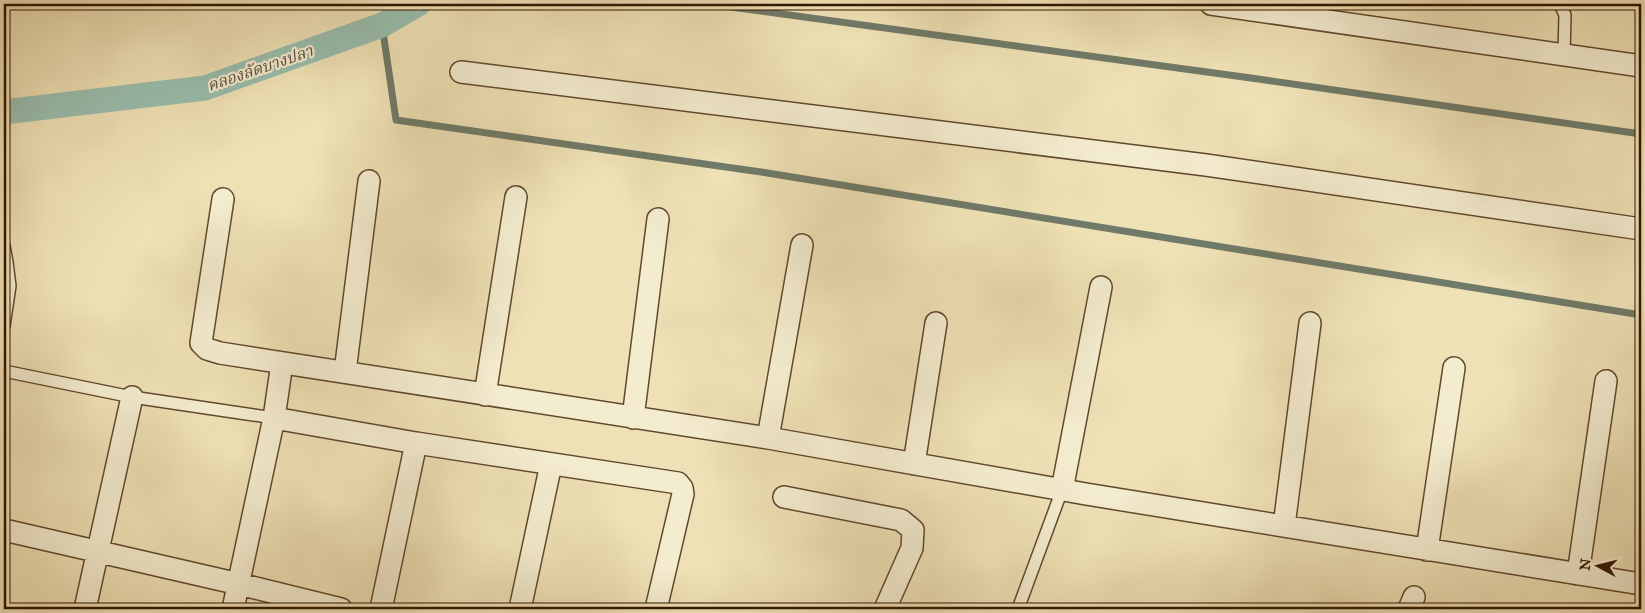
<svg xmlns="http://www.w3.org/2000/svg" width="1645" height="613" viewBox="0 0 1645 613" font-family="'IM FELL Great Primer','Noto Serif Thai',serif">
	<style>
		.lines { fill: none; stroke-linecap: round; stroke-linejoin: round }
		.stream { stroke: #707a68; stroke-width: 7 }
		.canal { stroke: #99beae; stroke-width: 25 }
		.lane-casing { stroke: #61482d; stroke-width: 14 }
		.street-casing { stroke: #61482d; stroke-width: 24 }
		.lane { stroke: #f4eccf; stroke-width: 11 }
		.street { stroke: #f4eccf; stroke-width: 21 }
		.labels { text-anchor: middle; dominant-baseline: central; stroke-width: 4.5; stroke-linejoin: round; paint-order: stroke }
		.water-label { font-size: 16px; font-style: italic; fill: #56503d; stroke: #f4eccf }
	</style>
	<rect width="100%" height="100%" fill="#eee1b5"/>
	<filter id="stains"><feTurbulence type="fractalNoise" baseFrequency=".004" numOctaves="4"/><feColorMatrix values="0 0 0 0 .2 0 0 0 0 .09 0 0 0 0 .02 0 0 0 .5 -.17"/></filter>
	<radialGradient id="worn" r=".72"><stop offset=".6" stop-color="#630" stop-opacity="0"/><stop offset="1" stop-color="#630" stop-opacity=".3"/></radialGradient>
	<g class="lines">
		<path class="stream" d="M709,4L1251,78L1641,134
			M382,25L396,120L761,172L1641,315"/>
		<path class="canal" d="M4,112L205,88L382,25L418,4"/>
		<g class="lane-casing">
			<path id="lane" d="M1560,4L1565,15L1564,55
				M4,246L7,262L10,286L4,326
				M4,371L132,397L274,418
				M1018,609L1062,490"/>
		</g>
		<g class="street-casing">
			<path id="street" d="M1211,4L1641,66
				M461,72L1206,165L1641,229
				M223,199L201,343L207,349L220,353L768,438L1086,494L1641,584
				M345,372L369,181
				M485,395L516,197
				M274,418L416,443L678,483L682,488L683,494L656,609
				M633,418L658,219
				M768,438L802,245
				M914,464L936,323
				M1062,490L1101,287
				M784,497L901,520L913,530L912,548L885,609
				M1284,526L1310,323
				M4,530L239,584L341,609
				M1427,550L1454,368
				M1578,574L1606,381
				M85,609L132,397
				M233,609L274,418L282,363
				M381,609L416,443
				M520,609L551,464
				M1409,609L1414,597"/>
		</g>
		<use href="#lane" class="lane"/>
		<use href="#street" class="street"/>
	</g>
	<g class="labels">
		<g class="water-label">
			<text transform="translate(260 68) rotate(-19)">คลองลัดบางปลา</text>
		</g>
	</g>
	<rect width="1645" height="613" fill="none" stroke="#eee1b5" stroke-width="20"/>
	<rect x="5" y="5" width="1635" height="603" fill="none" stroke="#321500" stroke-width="2.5"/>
	<rect x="10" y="10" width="1625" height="593" fill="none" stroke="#321500"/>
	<g transform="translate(1598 566) rotate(277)" stroke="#f4eccf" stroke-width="4" paint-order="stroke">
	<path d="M0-4L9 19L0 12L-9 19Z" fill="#321500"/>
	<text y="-8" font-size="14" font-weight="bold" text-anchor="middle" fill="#321500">N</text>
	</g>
	<rect width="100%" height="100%" filter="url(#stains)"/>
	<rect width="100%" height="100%" fill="url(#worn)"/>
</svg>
